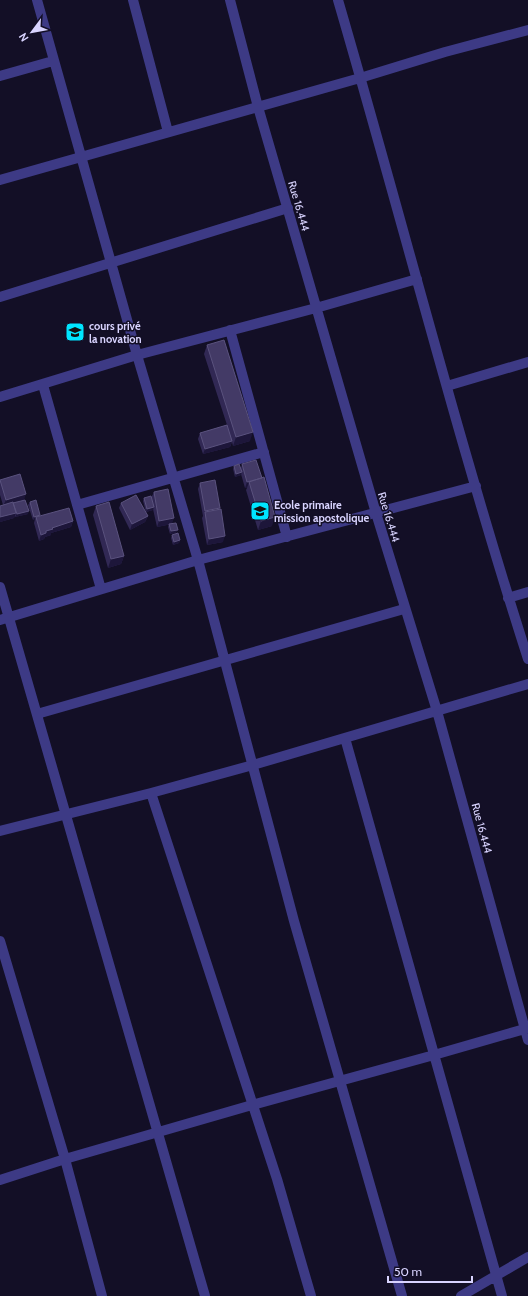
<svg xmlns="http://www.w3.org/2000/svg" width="528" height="1296" viewBox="0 0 528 1296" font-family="Cabin,sans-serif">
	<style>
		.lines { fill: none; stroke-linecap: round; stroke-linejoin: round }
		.minor { stroke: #3d3a85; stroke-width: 10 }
		.wall { fill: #312854 }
		.shaded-wall { fill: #1d163a }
		.building { fill: #433a66; stroke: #5a527e }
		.labels { text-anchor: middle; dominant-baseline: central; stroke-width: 3; stroke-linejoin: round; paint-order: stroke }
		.street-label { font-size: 11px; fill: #d9d4ff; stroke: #130f26 }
		.poi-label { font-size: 11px; font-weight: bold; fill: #d9d4ff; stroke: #130f26; text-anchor: start }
	</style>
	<rect width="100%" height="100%" fill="#130f26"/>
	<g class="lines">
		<path class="minor" d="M37,0L137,355L198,560L294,921L402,1296
			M133,0L168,132
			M230,0L258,107L376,513L437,711L528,1040
			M338,0C402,219 458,441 528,659
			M0,76L53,61
			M0,180L360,78L445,52L528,30
			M0,297L288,208
			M230,330L287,537
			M43,385L101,589
			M447,386L528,362
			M0,397L137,355L316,308L417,279
			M77,505L264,452
			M0,587L205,1296
			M508,598L528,592
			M0,620L198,560L476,486
			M37,714L404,609
			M345,738L502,1296
			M151,793L277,1179L311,1296
			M0,831L151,793L253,765L528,684
			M0,941L65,1159L102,1296
			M0,1180L65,1159L252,1105L434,1055L528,1028
			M461,1296L528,1257"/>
	</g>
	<path class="wall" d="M207,345L250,441L233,446L232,442L230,447L203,454L198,439L200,433L227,425L204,354Z
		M242,464L272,526L258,530L246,490L247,488H245L241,474V475L235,477L233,469L234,466L241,468Z
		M0,480L24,500L13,503L28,514L15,517V515L14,518L0,522V506L3,505L0,495Z
		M200,483L220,508L219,510L223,542L207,545L202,518L203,516L198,489Z
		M154,492L172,524L157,527L153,509V510L146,512L143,501L144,498H151Z
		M30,502L40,516L73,521L71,527L51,533V535L45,537L44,539L39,541L34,523L35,519L33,520L28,505Z
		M121,503L148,516L145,522L130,530L119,508Z
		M96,506L124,556L121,564L108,568L93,515Z
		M169,524L176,533L170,534L168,527Z
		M172,535L180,540L179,543L173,545L171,538Z"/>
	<path class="shaded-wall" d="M253,432L250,441L233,446L236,437Z
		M232,441L230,447L203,454L205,449Z
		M242,472L241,475L235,477L236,474Z
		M247,482H249L247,488H245Z
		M26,494L24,500L3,506L6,500Z
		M154,507L153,510L146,512L147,509Z
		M220,508L218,514L205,512V511Z
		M29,511L28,514L15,517L17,514Z
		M16,513L14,518L0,522V517Z
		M40,515L39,518L36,517L35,519L33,520L34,517Z
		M148,516L145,522L130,530L132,524Z
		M275,517L272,526L258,530L261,521Z
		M174,518L172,524L157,527L159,521Z
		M73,521L71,527L51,533V535L45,537L44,539L39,541L41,535L46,531L52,528Z
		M178,530L176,533L170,534L171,531Z
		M225,536L223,542L207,545L209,539Z
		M180,540L179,543L173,545L174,542Z
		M124,556L121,564L108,568L111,559Z"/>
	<path class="building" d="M224,340L253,432L236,437L207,345Z
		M227,425L232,441L205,449L200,433Z
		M256,460L262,478L247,482L242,464Z
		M239,464L242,472L236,474L234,466Z
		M20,474L26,494L6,500L0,480Z
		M264,477L275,517L261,521L249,482Z
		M215,480L220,508L205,511L200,483Z
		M168,489L174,518L159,521L154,492Z
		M136,495L148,516L132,524L121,503Z
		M151,496L154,507L147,509L144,498Z
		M25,500L29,511L17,514L13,503Z
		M36,500L40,515L34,517L30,502Z
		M13,502L16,513L0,517V506Z
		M109,502L124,556L111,559L96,506Z
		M69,508L73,521L52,528L53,529L46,531V533L41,535L36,517Z
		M221,509L225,536L209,539L205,512Z
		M176,523L178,530L171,531L169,524Z
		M178,533L180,540L174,542L172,535Z"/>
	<defs>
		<g id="school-square" transform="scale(1)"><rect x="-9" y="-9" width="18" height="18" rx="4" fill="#00e5ff" stroke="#130f26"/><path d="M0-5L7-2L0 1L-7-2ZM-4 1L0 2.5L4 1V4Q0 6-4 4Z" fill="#111"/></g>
	</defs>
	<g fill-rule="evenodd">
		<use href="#school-square" x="75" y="332"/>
		<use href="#school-square" x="260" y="511"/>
	</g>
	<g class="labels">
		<g class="street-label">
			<text transform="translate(299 206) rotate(74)">Rue 16.444</text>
			<text transform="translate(389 517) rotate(73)">Rue 16.444</text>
			<text transform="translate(482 828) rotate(75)">Rue 16.444</text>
		</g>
		<g class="poi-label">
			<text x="89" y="326">cours privé<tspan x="89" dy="13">la novation</tspan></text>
			<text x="274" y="505">Ecole primaire<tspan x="274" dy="13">mission apostolique</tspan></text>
		</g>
	</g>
	<g transform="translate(32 32) rotate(238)" stroke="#130f26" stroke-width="3" paint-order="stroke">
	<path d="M0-3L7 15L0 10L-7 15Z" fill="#d9d4ff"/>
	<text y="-6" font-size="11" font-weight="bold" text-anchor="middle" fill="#d9d4ff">N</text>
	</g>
	<path d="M388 1276v6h84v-6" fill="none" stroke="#d9d4ff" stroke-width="2"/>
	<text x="394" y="1276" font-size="12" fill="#d9d4ff" stroke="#130f26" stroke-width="3" paint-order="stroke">50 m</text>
</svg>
